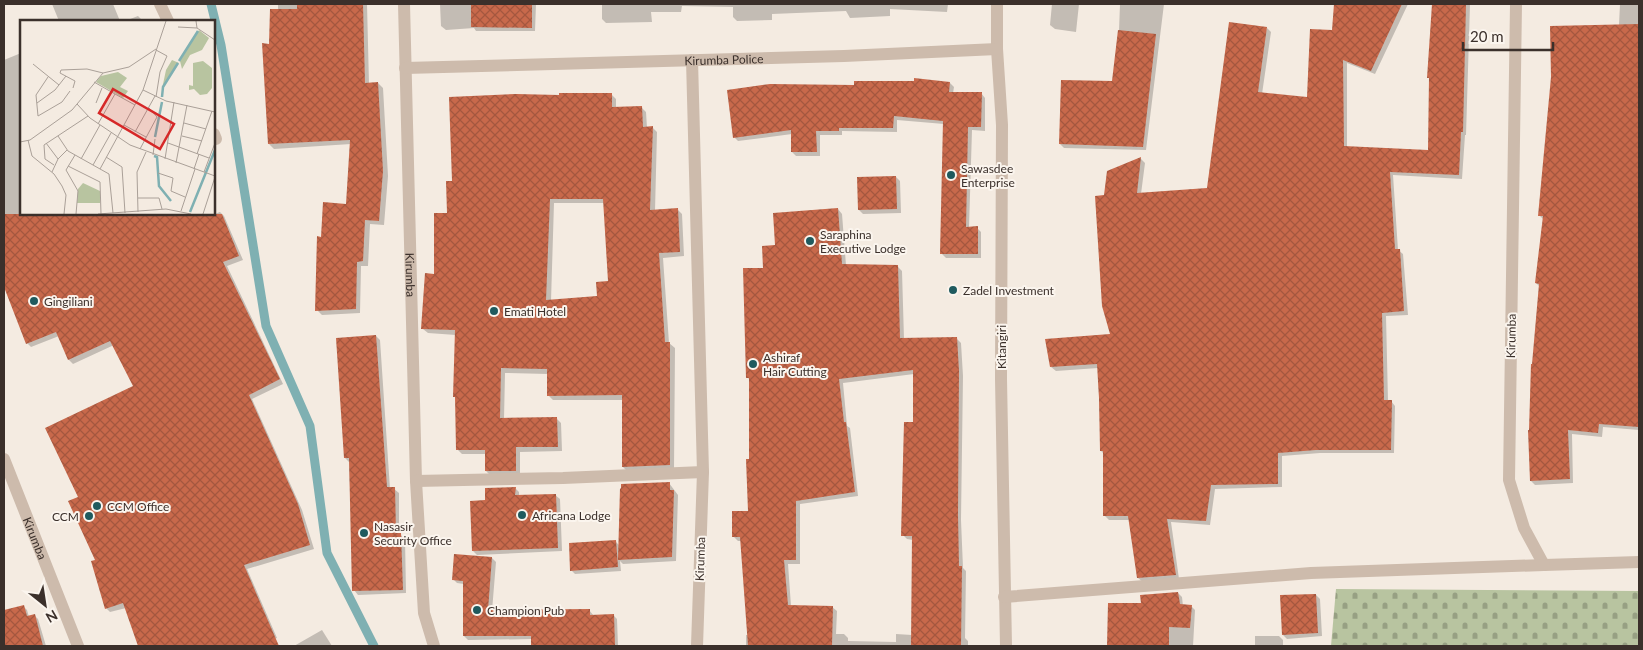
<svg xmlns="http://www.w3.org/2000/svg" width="1643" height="650" viewBox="0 0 1643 650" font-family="Lato,sans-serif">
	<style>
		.cemetery { fill: url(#cemetery-stones) }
		.shadow { fill: #0003; fill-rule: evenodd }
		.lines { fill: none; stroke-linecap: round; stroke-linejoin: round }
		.stream { stroke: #7fb0b2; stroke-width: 9 }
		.building { fill: url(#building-cross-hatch); fill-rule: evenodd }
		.minor { stroke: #cdbbac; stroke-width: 12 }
		.poi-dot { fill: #1f5a5e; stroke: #fbf5ee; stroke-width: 2 }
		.labels { text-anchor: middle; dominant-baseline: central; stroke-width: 4; stroke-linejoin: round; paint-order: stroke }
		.street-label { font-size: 12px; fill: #3b302b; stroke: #fbf5ee }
		.poi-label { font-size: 12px; fill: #3b302b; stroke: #fbf5ee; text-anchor: start }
		.inset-river { fill: none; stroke: #7fb0b2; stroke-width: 2.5 }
		.inset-road { fill: none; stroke: #aaa098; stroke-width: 1 }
		.view { fill: #d62828; fill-opacity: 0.15; stroke: #d62828; stroke-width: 2.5 }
		.inset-edge { fill: none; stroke: #3b302b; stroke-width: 2.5 }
	</style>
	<defs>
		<pattern id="cemetery-stones" width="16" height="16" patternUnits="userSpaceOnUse" patternTransform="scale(1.25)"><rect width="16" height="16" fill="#b8c4a0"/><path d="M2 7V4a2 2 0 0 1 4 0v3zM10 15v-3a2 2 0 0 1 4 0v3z" fill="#97a083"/></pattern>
		<pattern id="building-cross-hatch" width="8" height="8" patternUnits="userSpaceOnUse" patternTransform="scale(1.25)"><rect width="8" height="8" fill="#c8694b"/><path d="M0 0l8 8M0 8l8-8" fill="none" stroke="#a4573f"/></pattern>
	</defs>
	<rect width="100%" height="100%" fill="#f4ebe1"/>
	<path class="cemetery" d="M1336,589L1639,591V646H1331Z"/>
	<path class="shadow" d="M52,4H113L120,21H59Z
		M278,4H367L369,84L378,83L383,88L388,176L384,225L370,224L368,266H361L360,313L322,315L317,310L322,238L348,205L351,144L274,149L269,144L270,45L278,10Z
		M440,4H536L535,31H476L474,28L446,30L441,26Z
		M602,4H948L947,12L890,9V16L850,18L846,11L772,14V20L737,21L733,17V7L682,6L681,12H651L652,22L606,23L602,19Z
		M1052,4H1079L1076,32L1055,29L1050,25Z
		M1120,4H1164L1146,150L1064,148L1060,144L1113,82L1119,31Z
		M1335,4H1408L1375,74L1347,63V147L1429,152L1430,80L1428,77L1433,4H1470L1466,135H1465L1462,179L1393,175L1398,250L1403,254L1408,315L1386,316L1388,401H1391L1395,406L1394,453H1320L1282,456V487L1215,489L1210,525L1171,522L1179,579L1143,582L1138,578L1129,520H1109L1105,516L1104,454L1101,451L1098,368L1056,371L1051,367L1112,335L1105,196L1108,172L1141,159L1145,163L1141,194L1208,189L1267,28L1271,32L1262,94L1308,98L1333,31Z
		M1620,4H1639V430L1603,427L1602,437L1572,434L1573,483L1535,485L1531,481L1540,287L1536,283L1544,220L1540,216L1619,25Z
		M138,16L143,21H125Z
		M21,53V214H212V215L220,212L224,216L243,260L227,266L283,384L252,399L302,510L314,549L247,569L277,638L257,646H139L126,608L110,612L106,608L97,561L79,497L134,387L114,345L73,364L69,360L59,336L31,347L27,343L4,283V60Z
		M950,83L954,87L953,93H981L985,98V131L972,130L969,228H977L981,232V258H946L942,254L944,124L897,120V132L842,131V135H820V156H796L792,152V134L738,141L734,137L855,86Z
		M611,94L616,99V108L641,107L646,112L647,128L652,127L657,132L655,211L677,209L682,214L684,256L663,258L669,343L675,348L674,470L628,472L623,467V400H553L548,395V374L505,373L504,419L556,418L561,423L562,451L520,452V475L491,476L486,471V454H462L457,449L456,399L455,397L456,335L428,333L423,329L448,215L454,182L560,97ZM554,203H605L609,282L599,297L551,301Z
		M896,177L900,181L901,213L863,214L859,210Z
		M838,209L842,214L846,265L898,267L902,271L904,339H957L961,343L963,376L961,520L963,568L966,571L965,638L968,641V646H746V635H749L742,541H738L733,536L749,512L750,380L747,377L765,269L776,246ZM914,374V423L903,535L907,539L913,540L912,635L896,634V642L848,641V638L844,634H836L837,611L832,607L791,606L788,564H800V504L858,496L850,428L847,426L843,383Z
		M376,336L380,340L390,489H394L399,493V534L405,538L406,593L358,595L354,590L349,462L345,458Z
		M669,483L678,495L676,561L623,564L620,561L621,571L575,574L571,570L615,541L620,546Z
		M515,488L519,492V497L555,495L560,499L562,551L477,555L473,551L486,501Z
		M492,558L496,562L492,611L589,610L594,616L613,615L617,619L618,646H533V639L468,640L464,636V584L457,583L453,579Z
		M1178,593L1182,597L1183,606H1191L1195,610L1193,646H1108L1109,605L1143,604Z
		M1316,595L1320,599L1322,636L1287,639L1283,635Z
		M23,606L27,610L29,617L34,615L38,619L46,646H4V612Z
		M322,630L332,646H294Z
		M1255,636H1279L1283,640V646H1255Z"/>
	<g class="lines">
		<path class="stream" d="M211,4L221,45L266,326L310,426L327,553L374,646"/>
	</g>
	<path class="building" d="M363,4L365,83L378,82L383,171L379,221L365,220L363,261L357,262L356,309L315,311L317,236L321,237L323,202L346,204L350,140L268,144L262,43L269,44L270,9H297V5Z
		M471,4H532V28L471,27Z
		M1334,4H1402L1371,71L1343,60L1344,146L1428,150L1429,78H1427L1432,4H1466L1463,132H1461L1459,175L1390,172L1395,249H1400L1404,311L1382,313L1384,400H1392L1391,450H1316L1278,453V484L1211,485L1206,521L1167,519L1176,575L1137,578L1128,516H1103V451H1100L1099,398L1097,364L1050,367L1045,339L1110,334L1102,306L1095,196L1104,195L1107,171L1141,157L1137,193L1207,188L1229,22L1267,27L1258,92L1307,97L1310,29L1332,30Z
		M1639,24V427L1599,424L1598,433L1568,430L1570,479L1530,481L1528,430H1529L1531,364H1532L1539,284L1535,283L1543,216H1538L1551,77L1550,26Z
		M1118,30L1156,34L1143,147L1059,144L1061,80L1112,81Z
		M914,78L950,82L949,92H982L981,127H968L966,227L978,226V254H940L943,121L894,116L893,128H839V131H816L817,152H791V130L733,138L727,90L770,84L854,85V81H914Z
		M559,93H612V107L642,106L643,127L653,126L650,210L678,208L680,252L659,253L665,342H670V465L622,467V395L547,396V369L501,368L500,418L557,417L558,447H516V471H485V450H456L455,397H453L455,330L421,329L425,273L434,274V213H447L446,181H452L449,97L516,94L559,95ZM550,199H603L608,281L596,282L597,296L546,300Z
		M896,176L897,209L858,210L857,177Z
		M838,208L842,264L898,265L900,338L957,337L959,371L958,515L959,566H962L961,646H911L912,536H901L904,422H913V370L839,379L844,422H846L855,492L796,501V560H784L788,605L833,606L832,646H748L740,537H732V511H748L746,459H749V378H746L743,268H763L762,246L775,245L773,213Z
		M4,214H222L239,256L223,262L280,379L249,395L298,504L310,545L244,565L279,646H138L123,603L105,609L91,561L95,560L68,501L78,497L45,428L133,386L110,341L68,360L56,332L26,344L4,287Z
		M376,335L387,487H395L396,533H401L403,590L352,591L349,458H344L336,338Z
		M670,482V490H674L672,557L618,560L620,488L621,489V484Z
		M516,487L515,495L556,494L558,548L472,551L470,501L485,500V488Z
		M616,540L618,567L570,571L569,543Z
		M454,554L492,557L488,610L590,609V615L614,614L615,646H531V636H463V581L452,580Z
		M1178,592L1180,604L1192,605L1190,628L1169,627V646H1107L1108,603H1141L1140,595Z
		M1316,594L1318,633L1282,635L1280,595Z
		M24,605L27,616L35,614L43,646H4V610Z"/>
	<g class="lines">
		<g class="minor">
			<path d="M160,4L168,21"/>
			<path id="s1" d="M404,4L416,481L424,613L434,646"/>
			<path d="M997,4V49L1002,125L1001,379L1006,646"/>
			<path d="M1516,4L1509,480L1524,528L1544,565L1639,562"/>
			<path d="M692,60L703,472L697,646"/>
			<path id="s2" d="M405,68L844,56L997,49"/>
			<path d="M214,134L216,139"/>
			<path id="s3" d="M4,459L78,646"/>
			<path d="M416,481L563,478L703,472"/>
			<path d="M1004,597L1311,573L1544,565"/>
		</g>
	</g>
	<g class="poi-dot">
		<circle cx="951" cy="175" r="5"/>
		<circle cx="810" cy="241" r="5"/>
		<circle cx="953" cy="290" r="5"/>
		<circle cx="34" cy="301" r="5"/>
		<circle cx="494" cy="311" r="5"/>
		<circle cx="753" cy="364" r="5"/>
		<circle cx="97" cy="506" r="5"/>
		<circle cx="522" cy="515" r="5"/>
		<circle cx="89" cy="516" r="5"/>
		<circle cx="364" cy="533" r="5"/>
		<circle cx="477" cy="610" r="5"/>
	</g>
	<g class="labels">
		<g class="street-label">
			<text stroke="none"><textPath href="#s2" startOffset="319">Kirumba Police</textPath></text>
			<text stroke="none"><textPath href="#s1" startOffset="271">Kirumba</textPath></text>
			<text transform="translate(1511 336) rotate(-89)">Kirumba</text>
			<text transform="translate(1001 347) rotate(-90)">Kitangiri</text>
			<text stroke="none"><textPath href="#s3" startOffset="85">Kirumba</textPath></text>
			<text transform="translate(700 559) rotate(-88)">Kirumba</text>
		</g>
		<g class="poi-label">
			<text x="961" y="168">Sawasdee<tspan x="961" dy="14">Enterprise</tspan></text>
			<text x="820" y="234">Saraphina<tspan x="820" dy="14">Executive Lodge</tspan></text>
			<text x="963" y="290">Zadel Investment</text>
			<text x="44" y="301">Gingiliani</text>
			<text x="504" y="311">Emati Hotel</text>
			<text x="763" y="357">Ashiraf<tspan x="763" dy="14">Hair Cutting</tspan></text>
			<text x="107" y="506">CCM Office</text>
			<text x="532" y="515">Africana Lodge</text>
			<text x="79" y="516" text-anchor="end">CCM</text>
			<text x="374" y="526">Nasasir<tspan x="374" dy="14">Security Office</tspan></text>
			<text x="487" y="610">Champion Pub</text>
		</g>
	</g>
	<g transform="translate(20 20)">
		<rect width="195" height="195" fill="#f4ebe1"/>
		<path d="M179,10L189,18L182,30L170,35L162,49L160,41ZM152,40L159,43L142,69L146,50Z" fill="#b8c4a0"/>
		<path d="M98,52L107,58L100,67L108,71L103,78L76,62L81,56Z" fill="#b8c4a0"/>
		<path d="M63,163L80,171V183H57L58,169Z" fill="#b8c4a0"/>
		<path d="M183,41L192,48V68L187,74L180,75L174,69L169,70V65L173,66V43Z" fill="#b8c4a0"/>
		<path class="inset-river" d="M159,41L178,11M142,77L143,67L158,43M135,117L142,82M134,136L137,137L139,166L151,181M170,192L195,130"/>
		<path class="inset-road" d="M146,1L123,70L146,81L195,92M176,1L177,8L195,20M158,7L177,8M136,30L147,36L140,52L136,77M13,44L39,65M28,57L16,75L18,96L42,82L50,71M74,62L95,74L78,104M53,68L55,61L40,53L41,50L67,49L83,53M95,74L115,85M17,83L35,70L46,56M76,83L82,68M57,84L70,98L110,125L195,156M164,103L186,109M104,105L126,117M115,112L135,76M38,116L48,131L89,154L93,193M162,116L182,121M8,120L12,136L34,154L42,166L46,175L44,194M0,122L10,120L52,90L83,53L109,47L136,29M26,123L38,139M148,123L189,138M120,129L137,97L129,88M177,134L192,91M55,135L46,150L58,171L56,194M133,135L135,119M86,137L102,147L105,193M61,139L80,105M145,139L154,82M156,143L167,85M34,145L25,139L24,125L68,96M73,145L91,113M48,146L80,162L81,194M80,149L123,70M174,149L179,134M32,152L38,139L47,130M184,152L195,123M138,153L153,158L151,171L165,177M118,178H139L142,189M161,191L175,149M118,192L117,152L126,132M78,194L146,189L171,194M183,194L195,157"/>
		<path class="view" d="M93,69L154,104L140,129L79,93Z"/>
		<rect width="195" height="195" class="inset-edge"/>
	</g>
	<rect width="1643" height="650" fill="none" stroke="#3b302b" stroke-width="10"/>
	<g transform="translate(45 605) rotate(150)" stroke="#fbf5ee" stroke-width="4" paint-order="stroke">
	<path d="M0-4L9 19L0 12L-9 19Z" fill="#3b302b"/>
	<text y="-8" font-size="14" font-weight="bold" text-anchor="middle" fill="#3b302b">N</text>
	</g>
	<path d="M1463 42v8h90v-8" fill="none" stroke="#3b302b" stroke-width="2.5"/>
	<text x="1470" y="42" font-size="15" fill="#3b302b" stroke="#fbf5ee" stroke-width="4" paint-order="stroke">20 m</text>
</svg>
